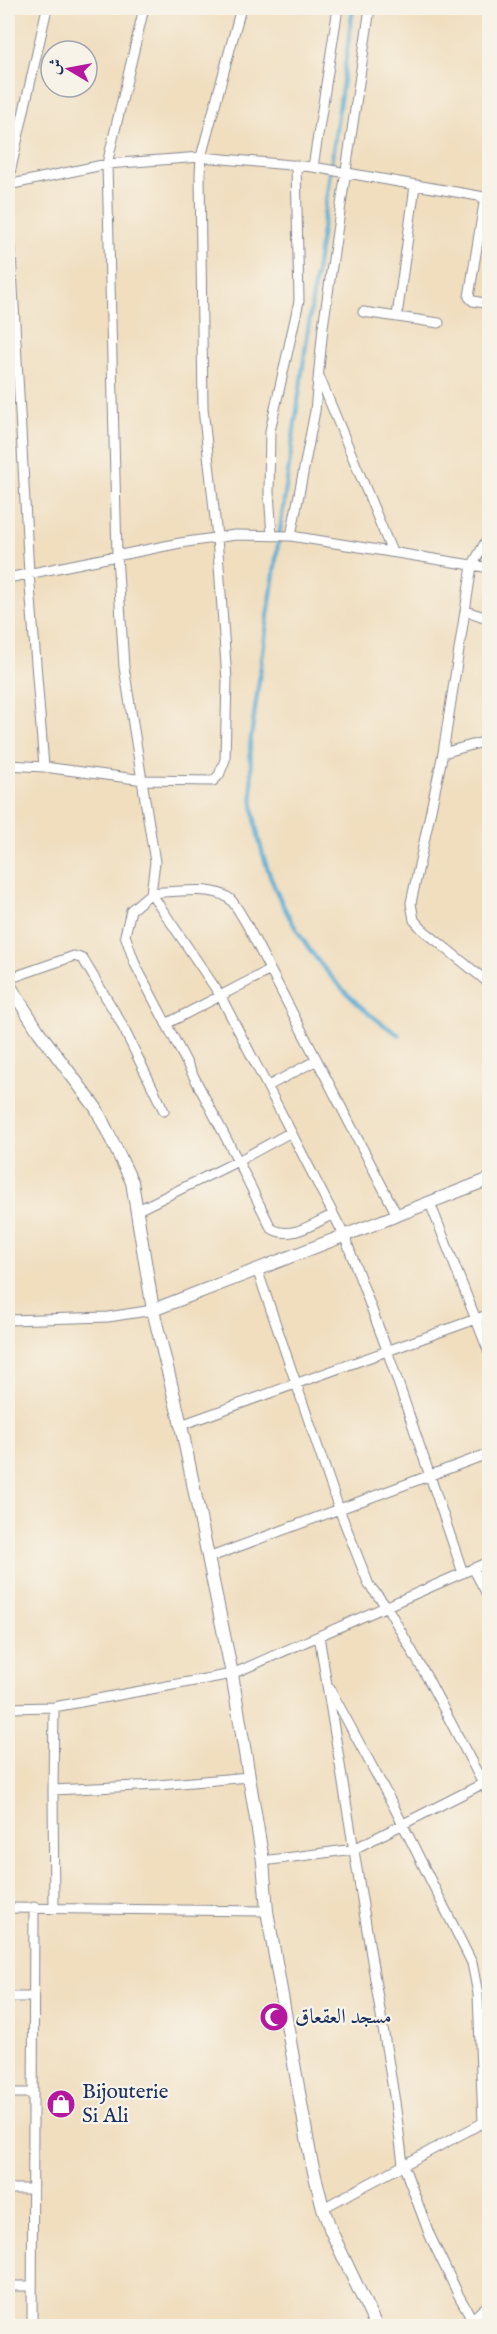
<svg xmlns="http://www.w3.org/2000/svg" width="497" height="2334" viewBox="0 0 497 2334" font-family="'IM FELL English',Amiri,serif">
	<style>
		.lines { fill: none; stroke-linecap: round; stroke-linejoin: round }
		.stream { stroke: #54aad1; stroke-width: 4 }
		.minor-casing { stroke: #86868e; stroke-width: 11 }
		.tertiary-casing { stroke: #86868e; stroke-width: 14 }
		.minor { stroke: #fff; stroke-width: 9 }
		.tertiary { stroke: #fff; stroke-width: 12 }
		.labels { text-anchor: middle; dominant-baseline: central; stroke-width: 4.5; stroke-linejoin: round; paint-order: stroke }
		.poi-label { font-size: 21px; fill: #1b2f5e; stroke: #f7f3e8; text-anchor: start }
	</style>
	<rect width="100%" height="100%" fill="#f7f3e8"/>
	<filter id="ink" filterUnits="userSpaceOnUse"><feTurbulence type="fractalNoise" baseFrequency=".0167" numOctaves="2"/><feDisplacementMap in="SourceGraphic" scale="12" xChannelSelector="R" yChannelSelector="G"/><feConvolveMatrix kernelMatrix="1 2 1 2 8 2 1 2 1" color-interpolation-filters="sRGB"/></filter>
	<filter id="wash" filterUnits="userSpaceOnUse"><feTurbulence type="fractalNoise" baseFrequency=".008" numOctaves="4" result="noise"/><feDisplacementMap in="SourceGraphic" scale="24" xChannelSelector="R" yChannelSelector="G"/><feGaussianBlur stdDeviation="1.35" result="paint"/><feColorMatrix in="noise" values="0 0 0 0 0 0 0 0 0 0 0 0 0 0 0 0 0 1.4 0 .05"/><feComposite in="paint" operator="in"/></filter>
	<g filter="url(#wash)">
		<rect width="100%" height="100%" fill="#f0debf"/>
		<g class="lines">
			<path class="stream" d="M353,8L250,745C251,765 251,785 253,805C263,898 322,986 399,1035"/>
		</g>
	</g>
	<g filter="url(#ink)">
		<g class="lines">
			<g class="minor-casing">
				<path id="minor" d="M144,8L107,164L117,555L124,667L155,862L151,893L131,910L125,935L135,964L238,1161L271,1228C290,1241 314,1223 332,1215
					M313,167L338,8
					M8,182L47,8
					M8,185L107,164L201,157L313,167L490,198
					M485,197L469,297L473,301L490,304
					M8,199L29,573L44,767
					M363,312L439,323
					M397,316L415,186
					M319,376L392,552
					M490,534L472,566L443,753L411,903L414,920L422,929L490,984
					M272,535L269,493L270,431L299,301L296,165
					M291,536L315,411L323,327L370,8
					M8,578L180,543L235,535L291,536L490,568
					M466,611L490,619
					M443,753L490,740
					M8,765L44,767L144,780L213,781L219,775L225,760L227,680L217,537L203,408L200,174L201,157L241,8
					M8,979L74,956L83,959L120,1021L164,1111
					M166,1024L270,970
					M268,1086L317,1060
					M291,1132L220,995L151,893C171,892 214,885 230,899C236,905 241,915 246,923L397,1215
					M430,1203L490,1355
					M138,1210L238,1161L291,1132L344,1235L387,1350L463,1573
					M257,1269L339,1509L369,1585L387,1607L428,1679L490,1797
					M8,1320L108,1317L153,1310
					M181,1425L490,1314
					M208,1558L490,1453
					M473,1568L490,1600
					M319,1636L395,2102L403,2164L430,2236L459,2296L476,2326
					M330,1689L394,1807L472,1963L478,1994L483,2122L490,2133
					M8,1708L54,1707L232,1674L490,1561
					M53,1790L158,1785L249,1777
					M263,1861L354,1849L490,1780
					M8,1908L267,1911
					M54,1908L53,1790L54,1707
					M8,1997H33
					M8,2093H33
					M8,2189H31
					M323,2208L488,2120
					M8,2286H31
					M471,2320L490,2303
					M32,2326L34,1907
					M459,2326L470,2318"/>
			</g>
			<g class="tertiary-casing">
				<path id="tertiary" d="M8,983L39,1032L96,1108L132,1182L153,1310L181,1425L232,1674L263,1861L267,1911L311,2160L323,2208L331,2231L376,2326
					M153,1310L490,1179"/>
			</g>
			<use href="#minor" class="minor"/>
			<use href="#tertiary" class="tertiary"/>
		</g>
	</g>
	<defs>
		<g id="mosque-disc" transform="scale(1.5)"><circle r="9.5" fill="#b5179e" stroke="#f7f3e8"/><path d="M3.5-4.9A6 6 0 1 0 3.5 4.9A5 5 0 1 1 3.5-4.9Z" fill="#fff"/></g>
		<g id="shop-disc" transform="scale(1.5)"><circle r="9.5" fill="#b5179e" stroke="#f7f3e8"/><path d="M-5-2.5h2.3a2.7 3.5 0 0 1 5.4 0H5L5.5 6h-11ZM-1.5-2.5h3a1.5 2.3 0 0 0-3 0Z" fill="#fff"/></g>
	</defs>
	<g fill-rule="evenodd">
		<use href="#mosque-disc" x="274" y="2017"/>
		<use href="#shop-disc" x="61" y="2104"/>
	</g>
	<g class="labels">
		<g class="poi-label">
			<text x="295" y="2017">مسجد العقعاق</text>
			<text x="82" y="2092">Bijouterie<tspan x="82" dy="24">Si Ali</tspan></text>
		</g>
	</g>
	<rect width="497" height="2334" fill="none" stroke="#f7f3e8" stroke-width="30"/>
	<g transform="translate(69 69) rotate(280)"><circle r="28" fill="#f7f3e8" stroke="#9fa5b1" stroke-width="1.5"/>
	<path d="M0-4.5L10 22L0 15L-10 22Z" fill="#b5179e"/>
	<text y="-9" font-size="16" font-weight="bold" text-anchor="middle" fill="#1b2f5e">ش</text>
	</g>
</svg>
